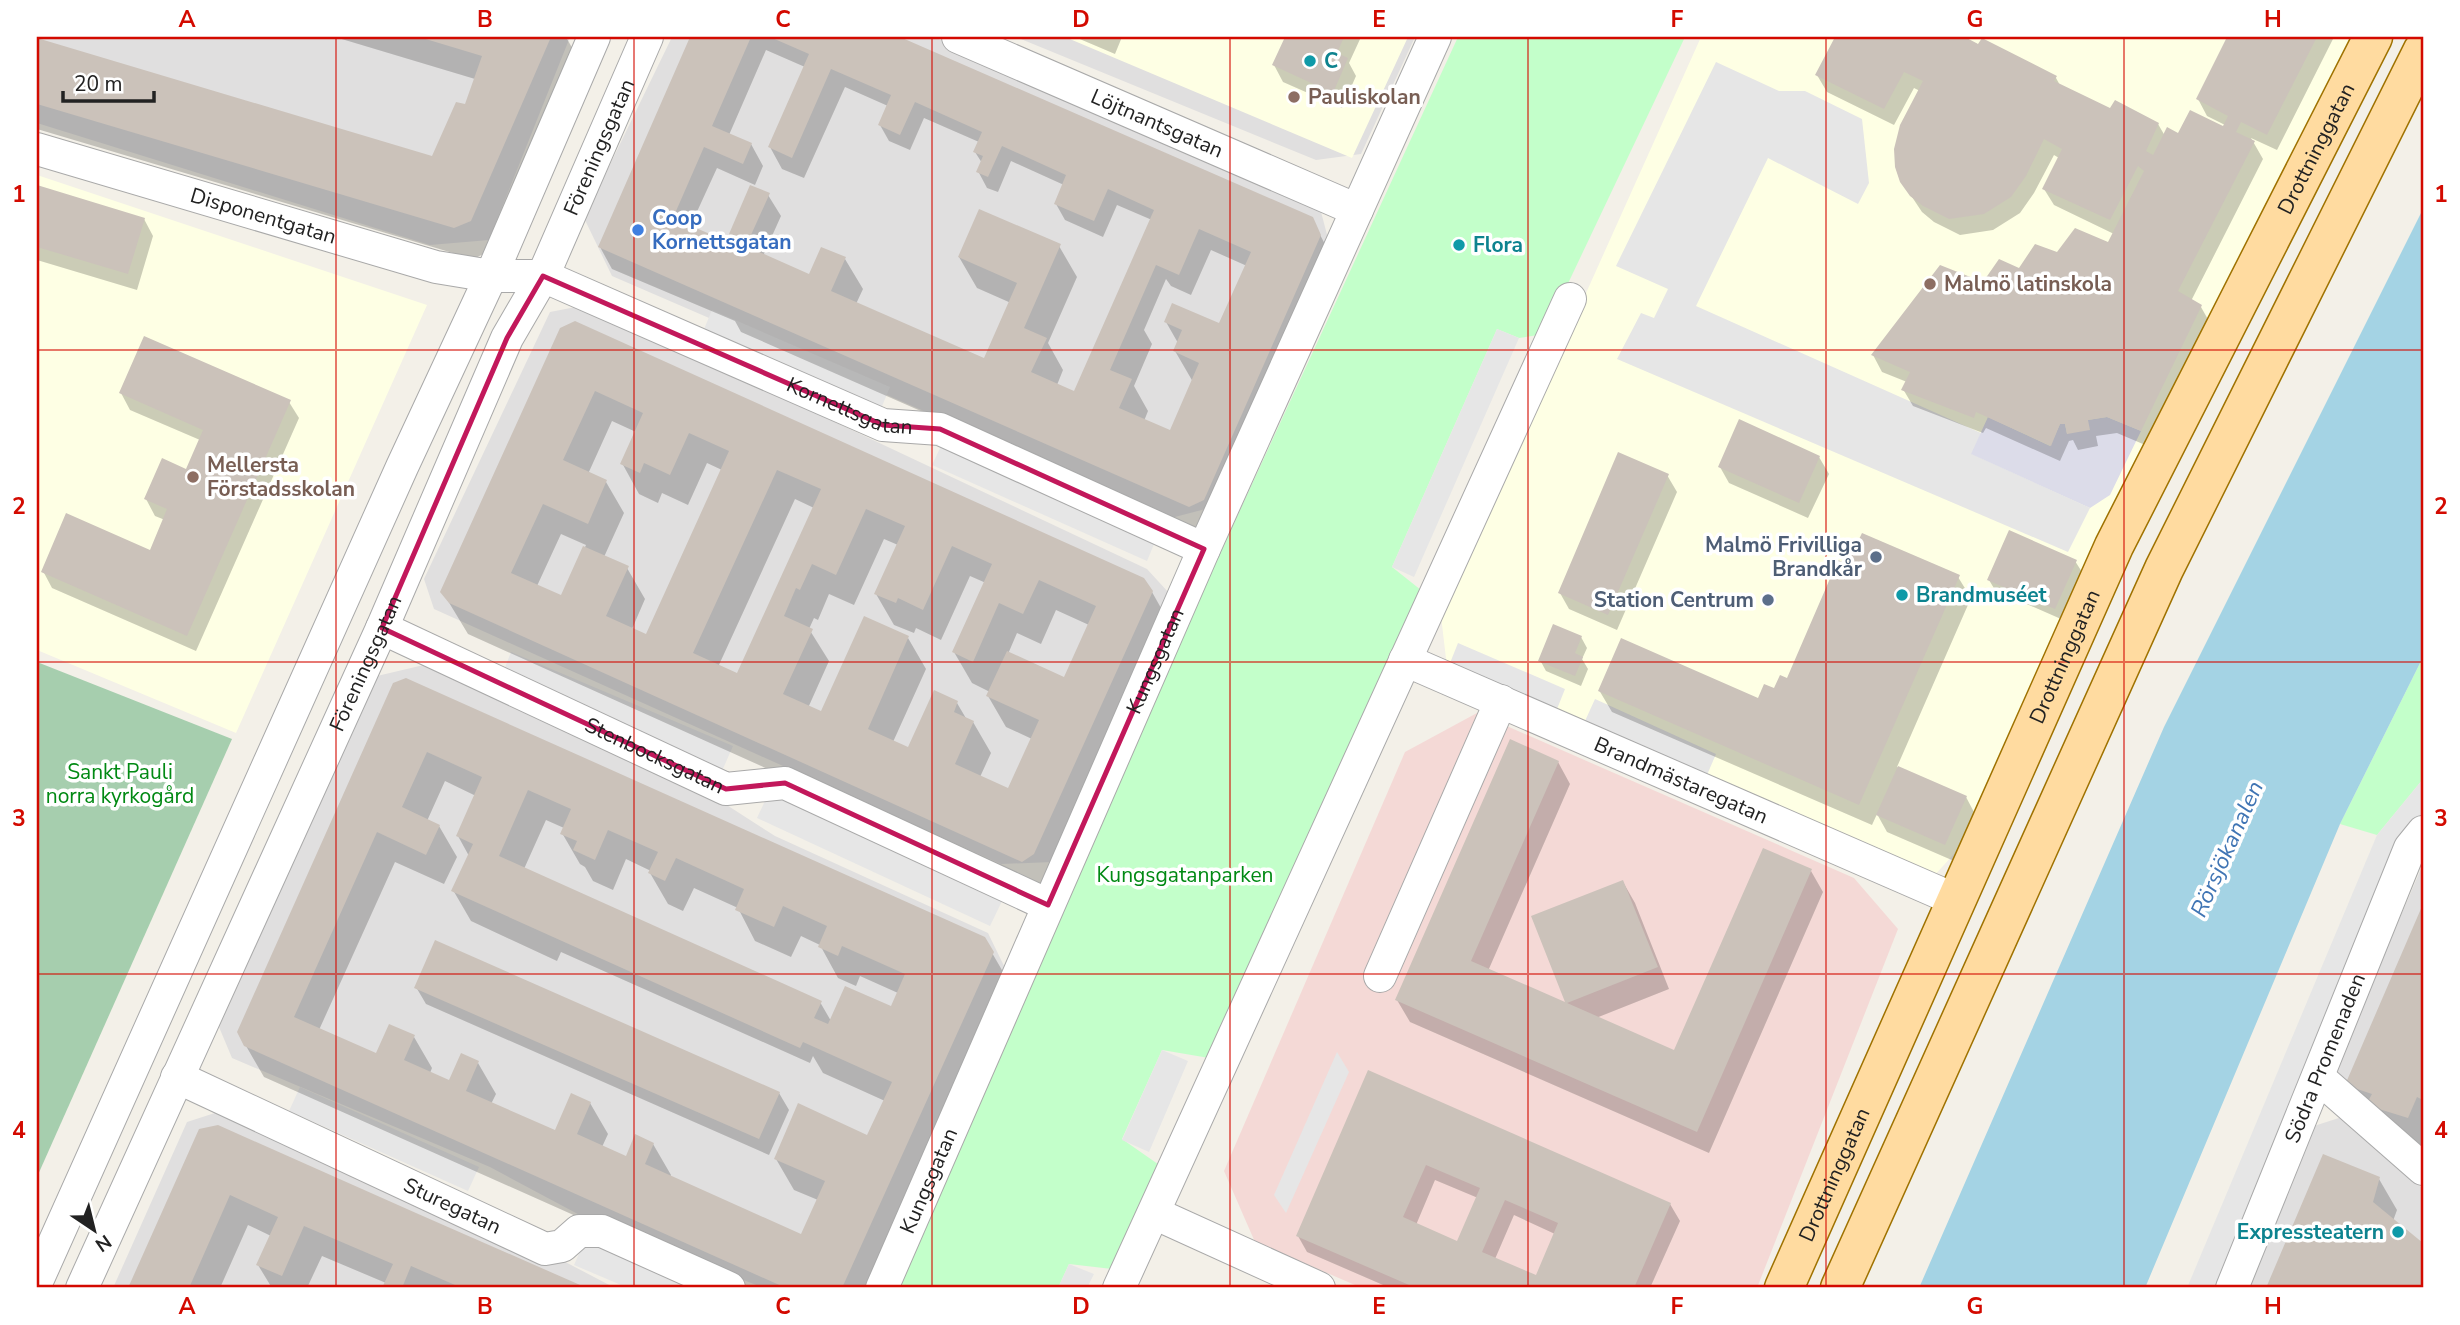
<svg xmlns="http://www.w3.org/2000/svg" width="2460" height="1325" viewBox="0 0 2460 1325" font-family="'Nunito Sans',sans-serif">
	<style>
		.residential { fill: #e0dfdf }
		.commercial { fill: #f4d9d6 }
		.education { fill: #feffe4 }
		.cemetery { fill: #a6ceae }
		.park { fill: #c3ffca }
		.parking { fill: #e6e6e6 }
		.plaza { fill: #dcdce9 }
		.water { fill: #a4d3e4 }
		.shadow { fill: #0003; fill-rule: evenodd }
		.building { fill: #cbc2ba; fill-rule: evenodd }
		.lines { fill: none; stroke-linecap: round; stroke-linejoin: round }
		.minor-casing { stroke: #a9a9a9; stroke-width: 34 }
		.major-casing { stroke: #9f7200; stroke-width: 41 }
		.minor { stroke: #fff; stroke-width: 32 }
		.major { stroke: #ffdba0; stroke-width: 38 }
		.marked { fill: none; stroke: #c2185b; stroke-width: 5; stroke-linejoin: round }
		.grid { fill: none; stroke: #d30a00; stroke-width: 2; stroke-opacity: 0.55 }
		.culture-dot { fill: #0f9aa8; stroke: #fff; stroke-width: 2.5 }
		.education-dot { fill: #8d6e63; stroke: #fff; stroke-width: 2.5 }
		.shop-dot { fill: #3f7fe0; stroke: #fff; stroke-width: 2.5 }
		.service-dot { fill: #5c6f8a; stroke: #fff; stroke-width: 2.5 }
		.labels { text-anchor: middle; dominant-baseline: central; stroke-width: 7; stroke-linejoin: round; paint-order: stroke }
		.culture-label { font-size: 21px; font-weight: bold; fill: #0d838f; stroke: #fff; text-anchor: start }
		.education-label { font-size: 21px; font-weight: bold; fill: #785e54; stroke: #fff; text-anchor: start }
		.street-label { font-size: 21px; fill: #222; stroke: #fff }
		.shop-label { font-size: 21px; font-weight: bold; fill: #366cbe; stroke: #fff; text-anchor: start }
		.service-label { font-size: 21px; font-weight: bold; fill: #4e5e75; stroke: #fff; text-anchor: end }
		.park-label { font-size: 21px; fill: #018913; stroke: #fff }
		.water-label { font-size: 23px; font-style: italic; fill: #4075b4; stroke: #fff }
		.neatline { fill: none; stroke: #d30a00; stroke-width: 2.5 }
		.grid-label { font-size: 23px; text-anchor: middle; font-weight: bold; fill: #d30a00 }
	</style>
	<rect width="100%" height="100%" fill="#f3f0e8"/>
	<path class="residential" d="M37,37H570L489,240L430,245L37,123Z
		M672,37H934L1320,208L1330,246L1213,507L1171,518L612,276L584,218Z
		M1016,37H1415L1361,154L1316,160Z
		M586,305L1147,569L1169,593L1052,862L1001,864L434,609L424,579L550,312Z
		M428,664L719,800L775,836L988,933L1004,966L866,1288H764L589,1220L490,1167L232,1058L219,1027L377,676Z
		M2423,864V1161L2334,1072Z
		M218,1112L552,1255L615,1288H113L187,1122Z
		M2342,1117L2423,1189V1288H2245L2314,1126Z"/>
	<path class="commercial" d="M1477,713L1854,878L1898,929L1757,1288H1362L1255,1242L1224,1171L1405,752Z"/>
	<path class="education" d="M1065,37H1408L1352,158Z
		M1701,37H2357L1974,832L1933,877L1447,667L1441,616Z
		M37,175L427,305L236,733L37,650Z"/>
	<path class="cemetery" d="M37,662L232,739L37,1177Z"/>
	<path class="park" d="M1458,37H1685L1544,334L1519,338L1497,329L1392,567L1426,594L1215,1059L1162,1050L1122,1139L1165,1169L1112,1269L1069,1264L1058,1288H896L1088,840Z
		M2423,657V779L2377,835L2340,824Z"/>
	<path class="parking" d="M1716,62L1779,91H1805L1862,119L1869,183L1858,204L1768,158L1696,306L1981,433L1972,454L2090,508L2068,552L1617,359L1641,313L1654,318L1668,289L1616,266Z
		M712,310L890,387L880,411L702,334Z
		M1497,329L1519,338L1414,577L1392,567Z
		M943,442L1157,537L1147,561L932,465Z
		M1458,643L1565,689L1557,709L1450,663Z
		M511,652L733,746L722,771L501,678Z
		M1595,699L1716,754L1707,775L1585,721Z
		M2423,779V823L2218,1288H2187L2377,835Z
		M771,788L1004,897L990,926L757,818Z
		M1162,1050L1188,1061L1149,1152L1122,1140Z
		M1337,1052L1349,1072L1286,1213L1274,1195Z
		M300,1087L479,1167L468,1191L289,1111Z
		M585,1240L694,1288H628L574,1265Z
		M1069,1264L1094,1274L1087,1288H1058Z"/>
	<path class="plaza" d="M1988,417L2050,446L2060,424H2065L2067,434L2088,420L2107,417L2141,431L2110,495L2090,508L1971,454Z"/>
	<path class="water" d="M2423,209V657L2340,824L2145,1288H1919L2164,727Z"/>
	<path class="shadow" d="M335,37H566L575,53L488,252L473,259L37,129V40L433,159L466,107L475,79Z
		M693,37H897L1071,115L1312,219L1332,258L1207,537L741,332L735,321L612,269L600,247ZM766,50L805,67L770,147L782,169L804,178L845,87L888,106L880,125L889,141L910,150L924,118L979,142L975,152L982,163L978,171L987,188L998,192L1011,161L1064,185L1056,204L1065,220L1103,237L1117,205L1152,220L1075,393L1057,385L1063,370L1048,343L1077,277L1059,246L959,257L977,288L1011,303L985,360L856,304L863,289L845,259L810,277L763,256L781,216L768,195L726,243L690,227L717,168L755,185L763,166L751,144L729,135ZM1211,250L1247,266L1220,326L1166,322L1178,343L1175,351L1193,382L1171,432L1144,421L1148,411L1134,386L1152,344L1144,330L1166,279L1171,286L1191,295Z
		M1075,37H1122L1115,54Z
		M1287,37H1361L1349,63L1356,76L1342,108L1283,82L1274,65Z
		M1837,37H1961L2056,78L2061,87L2110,111L2158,124L2165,136L2224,128L2225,125L2207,116L2198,99L2229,37H2334L2277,150L2251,138L2263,159L2191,301L2201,307L2210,323L2150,447L2117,433L2096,436L2098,446L2078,450L2073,440L2069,441L2060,461L1986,428L1983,433L1913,406L1903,389L1907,382L1882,372L1873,355L1983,284L2058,254L2109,244L2114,234L2054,205L2044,189L2059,158L2054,155L2034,193L2020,213L1993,230L1960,235L1934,222L1922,212L1902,182L1920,91L1914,88L1894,125L1827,92L1817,75Z
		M37,187L144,219L153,236L137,290L37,260Z
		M561,329L1152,592L1170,624L1041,892L468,634L442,591ZM612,421L636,432L622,463L639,494L658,503L662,493L688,505L707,463L722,470L647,636L632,629L645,599L627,568L604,557L624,513L606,482L588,474ZM795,499L814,508L738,676L718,667ZM561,534L586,545L562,598L537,586ZM884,539L898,545L876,594L894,625L914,633L916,628L941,640L970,576L986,583L954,652L972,683L990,692L988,696L1006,727L1032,739L1009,790L980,777L991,753L973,722L967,720L957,703L909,749L893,742L926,669L908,638L822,714L808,708L829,661L809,629L814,618L818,620L829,594L854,605ZM1056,610L1089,625L1065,679L1008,654L1017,633L1041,644Z
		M121,393L289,402L299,418L196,651L52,588L43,571L151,552L165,520L155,516L146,499L187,471L200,440L130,410Z
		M1819,457L1829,474L1808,518L1729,483L1720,467Z
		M1667,475L1677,492L1617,630L1569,609L1560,593Z
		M2075,561L2082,572L2061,619L1995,590L1989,580Z
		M1848,566L1958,577L1971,598L1897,767L1966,797L1975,814L1954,861L1887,832L1877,814L1872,825L1612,712L1599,690L1759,700L1788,680Z
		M1581,637L1587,648L1582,659L1588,669L1581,686L1546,671L1540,660Z
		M395,685L984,939L1010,984L874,1288H737L264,1077L238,1032ZM445,781L476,796L458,836L469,856L453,890L471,921L557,961L561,952L810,1063L813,1056L823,1073L885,1101L868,1137L776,1159L794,1190L818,1200L802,1237L670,1177L671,1175L653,1144L626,1158L602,1147L608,1134L590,1103L555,1133L491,1104L496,1094L478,1063L450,1083L430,1073L432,1068L414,1037L377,1056L319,1030L395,862L444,884L457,857L439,826L427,821ZM546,820L564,828L562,833L580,864L585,867L593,881L613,890L626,859L651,871L650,873L668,904L683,911L694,888L738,908L755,941L791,957L801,936L820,945L838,978L856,986L860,976L898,993L892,1008L831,1021L820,1002L524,869Z
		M1558,762L1570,784L1488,971L1568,1006L1533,917L1623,882L1635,903L1669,989L1596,1018L1675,1053L1811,871L1823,892L1709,1153L1410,1022L1397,1000Z
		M2423,909V1147L2386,1136L2347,1085Z
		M416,987L779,1093L789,1110L769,1155L426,1004Z
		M1369,1073L1670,1204L1680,1221L1650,1288H1390L1307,1252L1298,1236ZM1435,1180L1478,1198L1458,1243L1416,1225ZM1514,1215L1555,1234L1536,1278L1495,1259Z
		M217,1127L583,1288H384L386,1283L322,1256L307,1288H272L258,1265L271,1236L248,1225L220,1288H130L200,1131Z
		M2324,1156L2379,1179L2397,1210L2393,1221L2423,1246V1288H2267Z"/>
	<path class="building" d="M419,37H551L471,221L454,228L37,104V38L432,156L456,102L465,104L482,56Z
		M690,37H751L712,126L752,143L743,164L704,147L673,218L726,241L750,185L770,193L746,246L809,274L821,247L846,257L831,291L984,358L1017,283L958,257L979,209L1061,244L1024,328L1047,338L1031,372L1074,391L1154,210L1108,189L1094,221L1054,204L1066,175L1002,146L988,177L976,172L983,156L973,152L982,132L915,102L900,135L878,125L891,95L831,69L792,158L768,147L809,54L770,37H900L1313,217L1321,235L1204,500L1189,507L598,247ZM1199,229L1251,252L1219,323L1172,303L1164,322L1182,330L1173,351L1199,363L1170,430L1119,408L1132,379L1110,370L1156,265L1179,275Z
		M1285,37H1344L1337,53L1348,58L1333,93L1272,65Z
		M1835,37H1965L1978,44L1982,38L2057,76L2054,81L2110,108L2115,100L2159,123L2146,151L2153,155L2167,127L2178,133L2190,110L2223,126L2228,116L2196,99L2227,37H2317L2267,135L2241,122L2236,132L2255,141L2178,291L2202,305L2141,431L2107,417L2088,420L2090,430L2067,434L2065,424H2060L2051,446L1976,412L1974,418L1901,390L1910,372L1871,355L1940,265L1983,282L1999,259L2019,268L2035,244L2057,252L2075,228L2108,242L2144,171L2138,166L2110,220L2042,189L2062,149L2044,139L2026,176L2011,197L1984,214L1949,219L1923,206L1910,196L1900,182L1895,167L1894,149L1900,125L1923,81L1904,72L1884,109L1815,75Z
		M37,185L145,218L128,274L37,247Z
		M575,321L1144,578L1153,591L1034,854L1022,862L449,603L440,592L560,328ZM595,391L643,413L620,464L640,473L644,463L670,475L689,433L729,451L646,634L606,616L629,566L583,546L561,595L511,573L543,504L588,524L607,480L563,460ZM777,470L821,489L737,673L693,653ZM866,509L905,526L874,594L896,603L898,598L923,610L952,546L992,564L952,652L973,662L999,603L1023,614L1039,580L1096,606L1064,677L1007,651L986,696L1039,720L1008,788L955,764L974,721L954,712L958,701L934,690L908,747L868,729L909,636L864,616L821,711L783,694L813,629L784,616L796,588L800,590L812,564L836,575Z
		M144,336L291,400L187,636L41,572L66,513L150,550L167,509L144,499L162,458L186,469L203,430L119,393Z
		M1739,419L1820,456L1799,503L1718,467Z
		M1618,452L1669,474L1608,615L1558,593Z
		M2009,530L2077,560L2055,609L1987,580Z
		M1862,533L1960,575L1859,805L1598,691L1621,638L1758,698L1764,684L1774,688L1780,675L1787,678L1838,560L1847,564Z
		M1553,624L1582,636L1575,653L1583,657L1575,676L1538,661Z
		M406,678L985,937L994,952L842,1288H786L244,1046L237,1032L393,683ZM427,752L482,777L456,836L473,844L451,891L800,1048L803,1042L892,1082L867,1135L798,1103L774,1159L825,1181L801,1234L645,1164L654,1143L635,1134L626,1156L577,1134L591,1102L571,1093L555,1130L466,1091L479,1061L461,1053L449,1080L404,1060L415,1035L389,1024L376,1053L294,1017L377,832L426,855L440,825L402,807ZM528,790L571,809L560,834L577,841L573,850L595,860L608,830L658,852L648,873L665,881L676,858L744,889L735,910L774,927L783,906L827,926L818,947L838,956L842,946L905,974L891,1006L845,986L828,1024L814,1018L822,1001L499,856Z
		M1510,739L1559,761L1471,961L1565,1002L1531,916L1623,880L1658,967L1567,1003L1674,1050L1763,848L1812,869L1697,1132L1395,1000Z
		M1898,766L1967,796L1945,845L1876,815Z
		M2423,904V1100L2417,1097L2408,1118L2366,1105L2372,1094L2345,1085Z
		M435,940L780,1092L759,1139L414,988Z
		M1368,1070L1671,1203L1634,1288H1416L1296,1236ZM1426,1165L1480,1188L1457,1241L1403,1217ZM1505,1200L1558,1223L1536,1275L1482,1252Z
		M218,1125L416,1213L587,1288H462L411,1266L402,1288H382L393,1264L304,1226L282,1276L256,1265L278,1217L230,1195L189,1288H128L199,1129Z
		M2323,1154L2380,1177L2373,1202L2423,1243V1288H2266Z"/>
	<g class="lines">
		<g class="minor-casing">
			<g id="minor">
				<path id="s1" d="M958,37L1357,210"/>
				<path id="s2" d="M37,149L436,267L491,276H543L883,425L940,429L1204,549"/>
				<path id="s3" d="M382,628L726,789L785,783L1048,905"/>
				<path id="s4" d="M1405,660L1956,900"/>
				<path d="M1380,976L1501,701"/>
				<path id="s5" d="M177,1077L545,1249L562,1246L579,1231H602L729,1288"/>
				<path d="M2318,1077L2423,1169"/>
				<path d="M1154,1213L1319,1288"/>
				<path d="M37,1281L402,467L491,276L594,37"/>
				<path id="s6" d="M82,1288L382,628L507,338L543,276L647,37"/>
				<path id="s7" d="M882,1288L1204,549L1435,37"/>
				<path d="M1119,1288L1570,299"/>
				<path id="s8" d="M2232,1288L2410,848L2423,832"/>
			</g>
		</g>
		<g class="major-casing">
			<g id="major">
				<path id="s9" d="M1784,1288L2114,546L2373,37"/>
				<path d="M1840,1288L2164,569L2423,50"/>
			</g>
		</g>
		<use href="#minor" class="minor"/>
		<use href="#major" class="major"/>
	</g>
	<path class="marked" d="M543,276L883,425L940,429L1204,549L1048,905L785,783L726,789L382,628L507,338Z"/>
	<path class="grid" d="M336,37V1288M634,37V1288M932,37V1288M1230,37V1288M1528,37V1288M1826,37V1288M2124,37V1288M37,350H2423M37,662H2423M37,974H2423"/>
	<g class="culture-dot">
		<circle cx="1310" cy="61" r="7"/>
		<circle cx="1459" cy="245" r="7"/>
		<circle cx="1902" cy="595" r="7"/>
		<circle cx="2398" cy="1232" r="7"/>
	</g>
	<g class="education-dot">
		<circle cx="1294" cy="97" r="7"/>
		<circle cx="1930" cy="284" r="7"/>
		<circle cx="193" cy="477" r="7"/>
	</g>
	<circle class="shop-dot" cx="638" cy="230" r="7"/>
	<g class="service-dot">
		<circle cx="1876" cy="557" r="7"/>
		<circle cx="1768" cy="600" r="7"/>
	</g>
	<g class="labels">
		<g class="culture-label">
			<text x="1324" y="61">C</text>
			<text x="1473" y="245">Flora</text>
			<text x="1916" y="595">Brandmuséet</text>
			<text x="2384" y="1232" text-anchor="end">Expressteatern</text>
		</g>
		<g class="education-label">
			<text x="1308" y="97">Pauliskolan</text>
			<text x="1944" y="284">Malmö latinskola</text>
			<text x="207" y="465">Mellersta<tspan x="207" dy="24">Förstadsskolan</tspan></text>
		</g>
		<g class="street-label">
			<text stroke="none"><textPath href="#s1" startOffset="217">Löjtnantsgatan</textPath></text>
			<text stroke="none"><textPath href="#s6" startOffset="1253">Föreningsgatan</textPath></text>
			<text stroke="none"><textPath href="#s9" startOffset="1258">Drottninggatan</textPath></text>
			<text stroke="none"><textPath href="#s2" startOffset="236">Disponentgatan</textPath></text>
			<text stroke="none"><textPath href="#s2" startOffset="858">Kornettsgatan</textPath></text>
			<text stroke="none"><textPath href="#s9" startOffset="691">Drottninggatan</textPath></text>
			<text stroke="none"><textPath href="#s7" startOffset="684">Kungsgatan</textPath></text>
			<text stroke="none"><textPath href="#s6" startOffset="686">Föreningsgatan</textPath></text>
			<text stroke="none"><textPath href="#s3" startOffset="301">Stenbocksgatan</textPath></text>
			<text stroke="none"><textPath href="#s4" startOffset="301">Brandmästaregatan</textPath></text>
			<text stroke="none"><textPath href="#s8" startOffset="248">Södra Promenaden</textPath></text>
			<text stroke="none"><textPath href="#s9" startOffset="124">Drottninggatan</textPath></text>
			<text stroke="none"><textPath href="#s7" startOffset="117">Kungsgatan</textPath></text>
			<text stroke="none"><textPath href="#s5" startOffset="304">Sturegatan</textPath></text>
		</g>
		<g class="shop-label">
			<text x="652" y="218">Coop<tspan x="652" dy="24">Kornettsgatan</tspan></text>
		</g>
		<g class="service-label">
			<text x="1862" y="545">Malmö Frivilliga<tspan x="1862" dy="24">Brandkår</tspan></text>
			<text x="1754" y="600">Station Centrum</text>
		</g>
		<g class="park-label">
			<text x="120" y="772">Sankt Pauli<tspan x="120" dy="24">norra kyrkogård</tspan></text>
			<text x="1185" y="875">Kungsgatanparken</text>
		</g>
		<g class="water-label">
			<text transform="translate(2227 849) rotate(-66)">Rörsjökanalen</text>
		</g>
	</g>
	<rect width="2460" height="1325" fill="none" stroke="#ffffff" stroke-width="77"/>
	<g transform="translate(94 1230) rotate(145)" stroke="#ffffff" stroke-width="5" paint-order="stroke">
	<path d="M0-5L12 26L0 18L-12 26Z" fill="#222222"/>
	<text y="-10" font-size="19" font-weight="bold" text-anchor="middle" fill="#222222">N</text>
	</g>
	<path d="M63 91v10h91v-10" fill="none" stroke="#222222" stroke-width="3.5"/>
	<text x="74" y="91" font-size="21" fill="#222222" stroke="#ffffff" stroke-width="5" paint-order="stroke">20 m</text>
	<rect x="38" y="38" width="2384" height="1248" class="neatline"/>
	<g class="grid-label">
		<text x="187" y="27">A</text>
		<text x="485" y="27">B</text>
		<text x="783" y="27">C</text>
		<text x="1081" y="27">D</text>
		<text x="1379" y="27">E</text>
		<text x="1677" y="27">F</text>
		<text x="1975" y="27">G</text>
		<text x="2273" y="27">H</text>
		<text x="19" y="202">1</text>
		<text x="2441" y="202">1</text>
		<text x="19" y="514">2</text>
		<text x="2441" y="514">2</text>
		<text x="19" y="826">3</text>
		<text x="2441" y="826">3</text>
		<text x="19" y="1138">4</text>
		<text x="2441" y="1138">4</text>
		<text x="187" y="1314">A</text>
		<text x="485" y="1314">B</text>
		<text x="783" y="1314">C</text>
		<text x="1081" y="1314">D</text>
		<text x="1379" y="1314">E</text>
		<text x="1677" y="1314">F</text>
		<text x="1975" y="1314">G</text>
		<text x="2273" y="1314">H</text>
	</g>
</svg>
